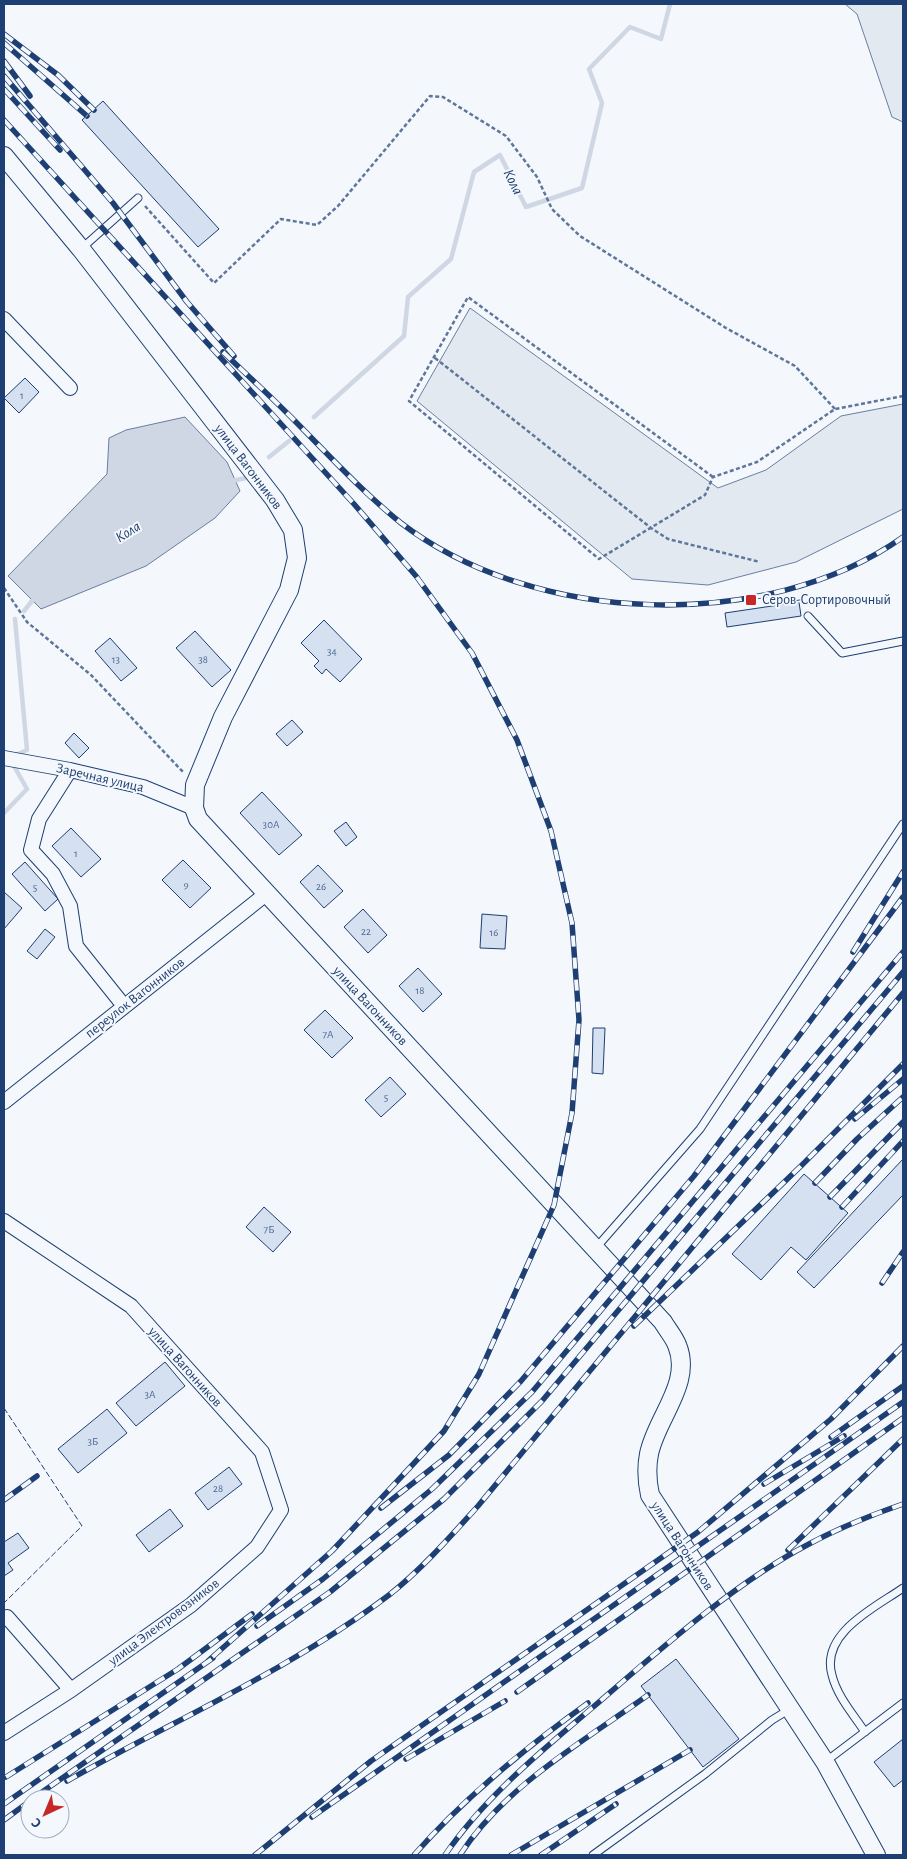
<svg xmlns="http://www.w3.org/2000/svg" width="907" height="1859" viewBox="0 0 907 1859" font-family="'Alegreya Sans',sans-serif">
	<style>
		.green { fill: #e3e9f0; stroke: #687fa3 }
		.water { fill: #cfd7e4; stroke: #687fa3 }
		.lines { fill: none; stroke-linecap: round; stroke-linejoin: round }
		.stream { stroke: #cfd7e4; stroke-width: 4.5 }
		.building { fill: #d5e0f0; stroke: #1d3f73 }
		.service-casing { stroke: #1d3f73; stroke-width: 9 }
		.minor-casing { stroke: #1d3f73; stroke-width: 16 }
		.tertiary-casing { stroke: #1d3f73; stroke-width: 20 }
		.path { stroke: #5e769c; stroke-width: 2.5; stroke-dasharray: 4 2.5; stroke-linecap: butt }
		.service { stroke: #f4f7fb; stroke-width: 7 }
		.minor { stroke: #f4f7fb; stroke-width: 14 }
		.tertiary { stroke: #f4f7fb; stroke-width: 18 }
		.rail-casing { stroke: #1d3f73; stroke-width: 5.5 }
		.rail { stroke: #f4f7fb; stroke-width: 4; stroke-dasharray: 11; stroke-linecap: butt }
		.fence { stroke: #1d3f73; stroke-width: 1; stroke-dasharray: 6 2.5; stroke-linecap: butt }
		.poi-dot { fill: #c62828; stroke: #f4f7fb; stroke-width: 2 }
		.labels { text-anchor: middle; dominant-baseline: central; stroke-width: 4; stroke-linejoin: round; paint-order: stroke }
		.number-label { font-size: 11px; fill: #4b6792 }
		.street-label { font-size: 14px; fill: #1d3f73; stroke: #f4f7fb }
		.poi-label { font-size: 14px; fill: #1d3f73; stroke: #f4f7fb; text-anchor: start }
		.water-label { font-size: 15px; font-style: italic; fill: #1d3f73; stroke: #f4f7fb }
	</style>
	<rect width="100%" height="100%" fill="#f4f7fb"/>
	<path class="green" d="M845,4H903V122L892,117L857,14Z
		M470,308L718,488L766,470L841,416L903,404V509L796,562L708,585L632,579L417,401Z"/>
	<path class="water" d="M185,417L227,462L240,491L215,518L146,566L41,609L8,576L107,474L109,438L126,430Z"/>
	<g class="lines">
		<path class="stream" d="M314,417L404,336L408,297L451,259L474,172L500,155L526,207L582,188L602,103L589,69L630,27L661,39L670,4
			M269,457L289,441
			M232,481L246,478
			M24,611L36,596
			M15,619L27,750L16,755
			M4,813L27,789L14,766"/>
	</g>
	<path class="building" d="M103,101L219,229L198,247L82,120Z
		M25,378L39,392L19,413L4,398Z
		M799,602L801,616L727,627L725,613Z
		M324,620L362,659L340,682L326,669L322,674L314,666L319,661L301,643Z
		M195,631L231,670L212,687L176,648Z
		M110,638L137,668L121,681L95,651Z
		M292,720L303,732L287,746L276,734Z
		M74,733L89,748L79,758L65,743Z
		M262,792L302,835L279,855L240,813Z
		M346,822L357,837L346,846L334,831Z
		M71,828L101,859L81,877L52,846Z
		M183,860L211,888L190,908L162,880Z
		M25,862L58,899L45,911L12,874Z
		M318,865L343,891L324,908L300,882Z
		M4,892L22,908L4,929Z
		M363,909L387,935L368,953L344,927Z
		M482,914L507,916L505,949L480,948Z
		M45,929L55,937L37,959L27,951Z
		M418,968L442,994L423,1012L399,986Z
		M325,1010L353,1038L332,1058L304,1030Z
		M593,1028H605L603,1074L592,1073Z
		M390,1077L406,1094L381,1117L365,1100Z
		M903,1159V1195L814,1288L797,1272Z
		M804,1174L848,1213L806,1260L791,1247L761,1280L732,1254Z
		M264,1207L291,1232L273,1252L246,1227Z
		M165,1362L185,1386L136,1426L116,1403Z
		M107,1409L127,1433L78,1473L58,1449Z
		M229,1467L242,1484L208,1510L195,1493Z
		M170,1509L183,1526L149,1552L136,1535Z
		M18,1533L29,1548L8,1563L13,1570L4,1576V1542Z
		M676,1659L739,1739L703,1767L641,1686Z
		M903,1739V1780L894,1787L874,1762Z"/>
	<g class="lines">
		<g class="service-casing">
			<path id="service" d="M81,249L138,198
				M808,616L842,653L903,641
				M595,1249L700,1129L903,824
				M865,1732C853,1714 837,1696 832,1675C820,1633 876,1607 903,1588
				M825,1762L903,1703
				M593,1855L705,1774L772,1720L790,1709"/>
		</g>
		<g class="minor-casing">
			<path id="minor" d="M4,319L70,388
				M4,758L70,770L143,787L194,808
				M70,770L39,819L31,850L53,874L70,906L76,946L124,1006
				M4,1102L266,894
				M4,1221L131,1306L262,1452L281,1510L257,1547L191,1605L71,1690L4,1733
				M7,1617L71,1690"/>
		</g>
		<g class="tertiary-casing">
			<path id="tertiary" d="M4,156L81,249L275,500L293,530L297,558L289,590L223,717L195,785L194,808L198,819L663,1322C667,1329 674,1337 677,1345C693,1383 656,1418 649,1454C646,1469 647,1481 650,1495L825,1762L876,1855"/>
		</g>
		<path class="path" d="M145,206L214,283L281,219L317,225L338,206L430,96L443,97L506,136L537,177L552,209L580,236L726,328L795,366L835,409
			M435,358L651,528L668,539L760,562
			M713,477L468,297L409,401L599,559L705,495L713,477L757,462L835,409L903,396
			M4,588L27,622L91,675L184,773"/>
		<use href="#service" class="service"/>
		<use href="#minor" class="minor"/>
		<use href="#tertiary" class="tertiary"/>
		<g class="rail-casing">
			<path id="rail" d="M4,34L58,75L94,110
				M4,43L87,116
				M4,61L30,96
				M4,76L113,203L187,302L234,356
				M4,89L60,150
				M4,120L354,504L416,576L472,653L517,740L551,831L572,923L579,1020L572,1113L554,1205L479,1374L444,1431L332,1551L208,1661
				M223,352C245,373 267,393 288,414C325,451 360,490 401,523C534,625 766,634 903,537
				M853,952L903,872
				M855,1119L903,1079
				M815,1183L857,1139L903,1097
				M830,1197L903,1122
				M842,1207L903,1141
				M882,1283L903,1252
				M634,1326L802,1165L903,1064
				M831,1437L903,1386
				M764,1484L844,1436
				M4,1500L37,1476
				M381,1508L449,1455L521,1381L694,1176L903,897
				M788,1550L903,1439
				M257,1626L323,1579L432,1489L532,1392L903,952
				M517,1692L903,1418
				M406,1759L505,1701
				M6,1777L178,1669L252,1614
				M67,1781C174,1720 290,1670 389,1595C422,1569 450,1537 478,1506L903,993
				M32,1799L330,1592L444,1499L542,1401L903,972
				M4,1804L213,1658
				M312,1817L903,1402
				M4,1820L30,1801
				M255,1855L371,1761L698,1532L831,1419L903,1346
				M414,1855C466,1796 525,1748 588,1703
				M445,1855C484,1798 539,1753 592,1708C656,1653 734,1583 809,1544C839,1528 871,1515 903,1504
				M460,1855C505,1786 581,1743 648,1695
				M511,1855L690,1750
				M541,1855L616,1804"/>
		</g>
		<use href="#rail" class="rail"/>
		<path class="fence" d="M4,1408L82,1526L4,1603"/>
	</g>
	<rect class="poi-dot" x="745" y="594" width="12" height="12" rx="2.5"/>
	<g class="labels">
		<g class="number-label">
			<text x="22" y="395">1</text>
			<text x="332" y="651">34</text>
			<text x="116" y="659">13</text>
			<text x="203" y="659">38</text>
			<text x="271" y="824">30А</text>
			<text x="76" y="853">1</text>
			<text x="186" y="884">9</text>
			<text x="321" y="886">26</text>
			<text x="35" y="887">5</text>
			<text x="366" y="931">22</text>
			<text x="494" y="932">16</text>
			<text x="420" y="990">18</text>
			<text x="328" y="1034">7А</text>
			<text x="386" y="1097">5</text>
			<text x="269" y="1229">7Б</text>
			<text x="150" y="1394">3А</text>
			<text x="93" y="1441">3Б</text>
			<text x="218" y="1488">28</text>
		</g>
		<g class="street-label">
			<text transform="translate(248 467) rotate(53)">улица Вагонников</text>
			<text transform="translate(100 778) rotate(13)">Заречная улица</text>
			<text transform="translate(135 998) rotate(-38)">переулок Вагонников</text>
			<text transform="translate(370 1006) rotate(47)">улица Вагонников</text>
			<text transform="translate(185 1367) rotate(48)">улица Вагонников</text>
			<text transform="translate(682 1546) rotate(57)">улица Вагонников</text>
			<text transform="translate(164 1622) rotate(-37)">улица Электровозников</text>
		</g>
		<g class="poi-label">
			<text x="762" y="600">Серов-Сортировочный</text>
		</g>
		<g class="water-label">
			<text transform="translate(513 182) rotate(64)">Кола</text>
			<text transform="translate(128 532) rotate(-32)">Кола</text>
		</g>
	</g>
	<rect width="907" height="1859" fill="none" stroke="#1d3f73" stroke-width="10"/>
	<g transform="translate(45 1814) rotate(224)"><circle r="24" fill="#f4f7fb" stroke="#9eadc5"/>
	<path d="M0-4L9 19L0 12L-9 19Z" fill="#c62828"/>
	<text y="-8" font-size="14" font-weight="bold" text-anchor="middle" fill="#1d3f73">С</text>
	</g>
</svg>
